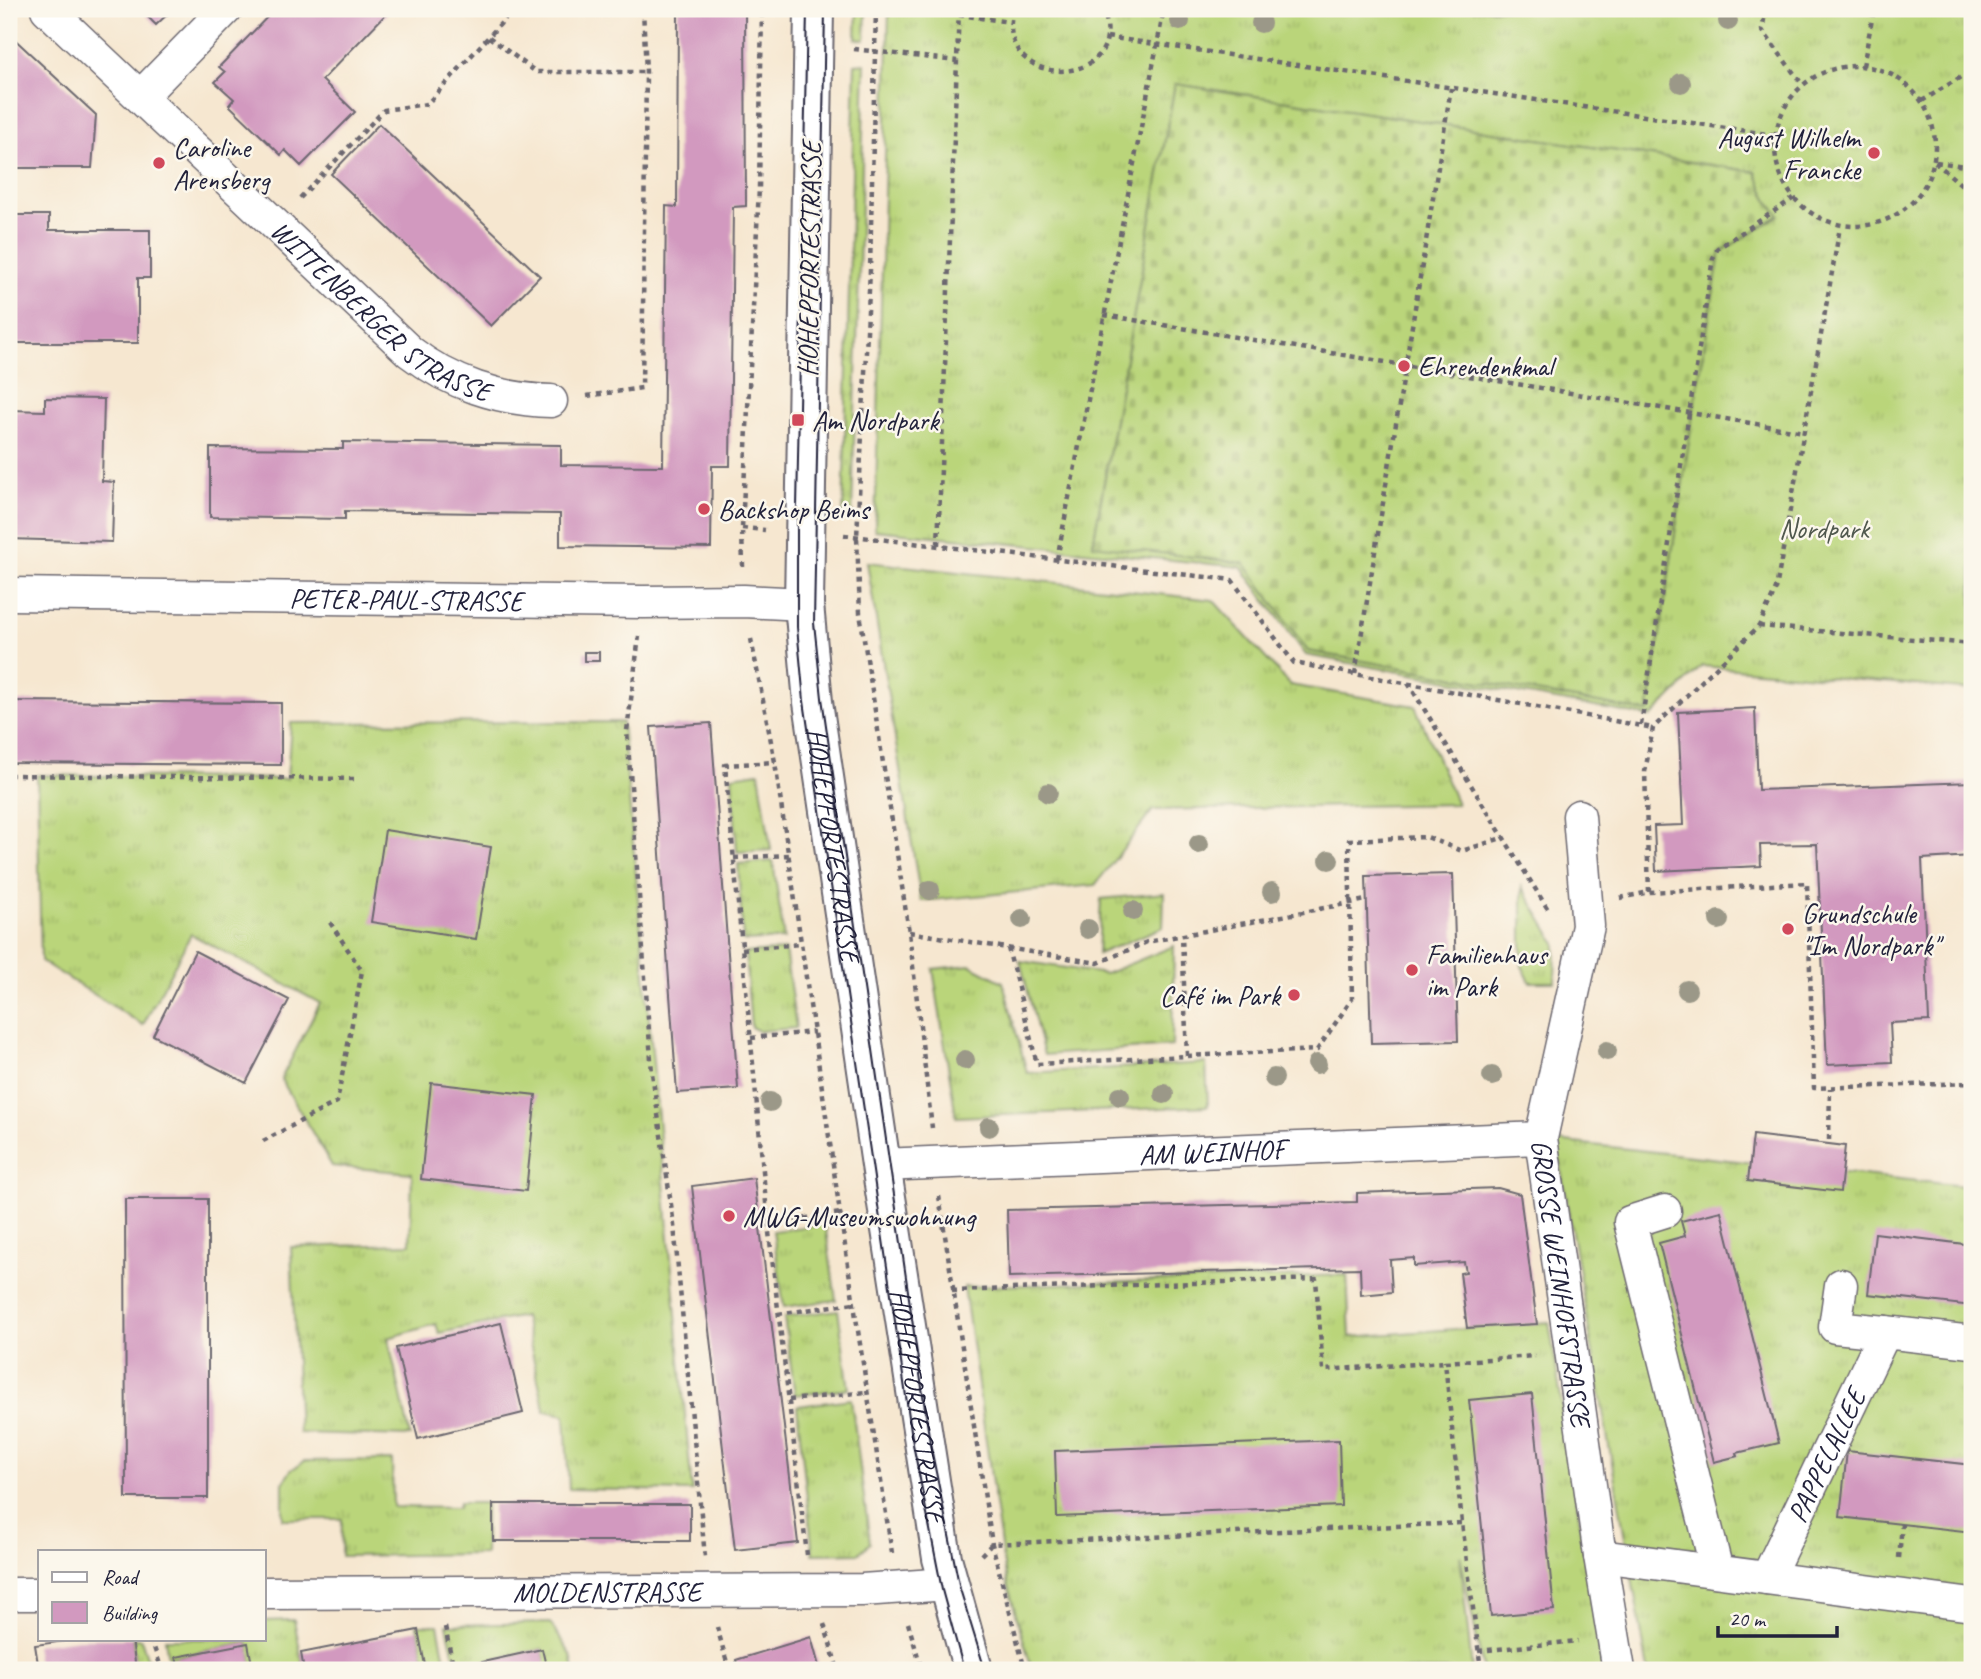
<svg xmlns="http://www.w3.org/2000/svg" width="1981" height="1679" viewBox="0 0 1981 1679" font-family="Caveat,sans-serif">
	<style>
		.grass { fill: url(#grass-tufts); stroke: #6e7c5a; stroke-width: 2; fill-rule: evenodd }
		.cemetery { fill: url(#cemetery-stones); stroke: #6e7c5a; stroke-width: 2 }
		.building { fill: #d299bf }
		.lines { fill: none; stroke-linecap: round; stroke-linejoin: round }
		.street-casing { stroke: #6c676f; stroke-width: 35 }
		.secondary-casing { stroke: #6c676f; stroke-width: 42 }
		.path { stroke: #6c676f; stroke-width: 4.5; stroke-dasharray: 5 5; stroke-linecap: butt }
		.street { stroke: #fff; stroke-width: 32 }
		.secondary { stroke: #fff; stroke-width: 38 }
		.tram { stroke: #22223b; stroke-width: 2 }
		.tree { fill: #9b9888 }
		.poi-dot { fill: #d1495b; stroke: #fbf7ec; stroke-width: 2.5 }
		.labels { text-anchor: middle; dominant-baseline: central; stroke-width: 5; stroke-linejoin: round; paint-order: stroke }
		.poi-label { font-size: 28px; fill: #22223b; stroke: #fbf7ec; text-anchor: start }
		.street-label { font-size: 28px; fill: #22223b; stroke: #fbf7ec }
		.park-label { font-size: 28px; fill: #50584e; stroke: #fbf7ec }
	</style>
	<defs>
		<pattern id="grass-tufts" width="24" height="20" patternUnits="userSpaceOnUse" patternTransform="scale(1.75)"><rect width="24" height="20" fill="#bad57a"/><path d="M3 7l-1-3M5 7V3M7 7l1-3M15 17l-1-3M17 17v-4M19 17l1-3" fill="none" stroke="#a0b76a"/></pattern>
		<pattern id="cemetery-stones" width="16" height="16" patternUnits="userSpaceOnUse" patternTransform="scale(1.75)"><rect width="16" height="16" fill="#bad57a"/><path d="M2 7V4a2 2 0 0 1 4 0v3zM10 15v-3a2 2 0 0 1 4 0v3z" fill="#a0b76a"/></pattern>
	</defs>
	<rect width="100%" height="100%" fill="#fbf7ec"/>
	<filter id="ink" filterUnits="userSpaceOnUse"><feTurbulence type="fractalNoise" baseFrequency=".0143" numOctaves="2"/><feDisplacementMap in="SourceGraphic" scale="14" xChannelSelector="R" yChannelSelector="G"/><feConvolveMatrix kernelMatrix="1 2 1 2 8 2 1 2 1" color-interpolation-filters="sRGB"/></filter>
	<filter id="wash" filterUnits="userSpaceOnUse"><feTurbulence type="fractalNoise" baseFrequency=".00686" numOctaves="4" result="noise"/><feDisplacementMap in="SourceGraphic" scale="28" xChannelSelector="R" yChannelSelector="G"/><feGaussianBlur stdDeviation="1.57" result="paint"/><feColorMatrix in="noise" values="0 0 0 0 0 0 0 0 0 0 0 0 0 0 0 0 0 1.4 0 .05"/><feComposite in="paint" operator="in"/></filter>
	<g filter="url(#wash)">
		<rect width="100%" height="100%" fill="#f6e7d0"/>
		<path class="grass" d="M857,9H866L865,40L856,39Z
			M889,9H1972V690L1702,666L1651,717L1306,655L1241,567L875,530ZM1175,84L1756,172L1767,199L1779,215L1721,252L1719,259L1693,414L1648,712L1308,651L1244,563L1093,544Z
			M865,63L852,514L843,516L855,64Z
			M867,562L1213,600L1290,685L1415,706L1457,804L1153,810L1095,885L921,901Z
			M622,722L692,1491L569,1489L565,1415L545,1411L524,1316L439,1333L436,1324L388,1338L410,1436L299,1433L291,1247L410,1244L412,1173L332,1166L281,1079L320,1003L191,934L143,1025L41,961L37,775L287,779L291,723Z
			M759,772L771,850L737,852L732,776Z
			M773,861L784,939L743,941L738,864Z
			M1522,887L1556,943L1555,982H1530L1522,966Z
			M1164,893L1163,927L1098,954L1101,899Z
			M1174,946L1172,1046L1044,1055L1020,961L1105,974Z
			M785,950L796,1028L759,1031L751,1027L745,953Z
			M970,965L1003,982L1027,1073L1206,1063L1208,1106L956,1117L933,969Z
			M1556,1141L1972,1187V1670H1648Z
			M825,1224L836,1300L784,1307L773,1231Z
			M1347,1275L1350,1337L1549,1322L1603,1670H1483L1460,1555L1472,1670H1032L1008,1586L1003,1560L964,1287Z
			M838,1310L849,1389L795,1395L784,1317Z
			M851,1399L870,1543L859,1553L813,1554L797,1406Z
			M392,1460L393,1507L458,1508L459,1503H485V1554L341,1556L342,1519H283V1483L291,1470L305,1461Z
			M294,1620L304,1670H253L248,1643L168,1658L165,1639H264V1621Z
			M550,1623L571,1655L574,1670H547L542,1649L470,1665L471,1670H457L447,1625Z
			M417,1625H438L447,1670H426Z
			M132,1639H141L151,1670H136Z"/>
		<path class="cemetery" d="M1175,84L1756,172L1767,199L1779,215L1721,252L1719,259L1693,414L1648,712L1308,651L1244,563L1093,545Z"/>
		<g id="blocks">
			<path class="building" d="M140,9H173L156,25Z
				M275,9H391L322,80L355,112L301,166L285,150L281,155L229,105L234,99L215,82L225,72L219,67Z
				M678,9H745L746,206L733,207L730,466H712L711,548L560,546V514L345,511V519L210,517V448L343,449V442L561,445V465L663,466L666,206L677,207Z
				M9,34L96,115L92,168H9Z
				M379,124L540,276L491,326L331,174Z
				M9,215H49V230H150V278H138V343H9Z
				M45,398L104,399L102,481L114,482L112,542L9,539V410L45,411Z
				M584,652H599V661H584Z
				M9,701L281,703V765L9,763Z
				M1755,708L1758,790L1972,782V856L1922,859L1929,1021L1890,1023L1892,1062L1827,1065L1817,844L1760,845L1761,866L1656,871L1654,826L1683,825L1678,712Z
				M711,723L738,1089L677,1093L651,727Z
				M385,830L491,847L476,939L371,922Z
				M1453,874L1458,1041L1371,1043L1366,876Z
				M195,951L289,1000L246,1083L153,1035Z
				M431,1083L536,1095L526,1191L421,1179Z
				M1753,1135L1845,1146L1840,1192L1748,1181Z
				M754,1178L798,1543L735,1550L692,1186Z
				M1498,1188L1520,1194L1537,1324L1467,1328L1460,1273L1466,1272L1464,1262L1414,1266V1258L1390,1260L1392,1292L1361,1295L1360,1268L1009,1277L1007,1210L1357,1202V1193Z
				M125,1199H208V1498H126Z
				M1721,1211L1779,1443L1737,1453L1738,1456L1714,1462L1659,1243L1685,1236L1681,1221Z
				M1875,1233L1972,1245V1306L1868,1294Z
				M501,1323L523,1413L418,1439L396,1348Z
				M1532,1394L1554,1610L1491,1616L1469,1400Z
				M1339,1440L1341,1506L1057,1517L1055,1451Z
				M1847,1451L1972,1465V1532L1840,1517Z
				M493,1504H690V1541H493Z
				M418,1630L426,1670H304L301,1653Z
				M811,1637L820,1670H739L736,1660Z
				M79,1639H132L136,1670H39L35,1645Z
				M248,1643L253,1670H179L176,1657Z
				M542,1649L547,1670H471L469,1665Z"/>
		</g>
	</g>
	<g filter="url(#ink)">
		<use href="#blocks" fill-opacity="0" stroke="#6c676f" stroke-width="2"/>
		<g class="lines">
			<g class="street-casing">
				<g id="street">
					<path id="s1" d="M47,9L410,352C450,383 500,400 551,401"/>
					<path d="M141,96L226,9"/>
					<path id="s2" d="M9,594L643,602L744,601L804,604"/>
					<path id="s3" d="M1579,816L1588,926L1541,1138L1600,1556L1619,1670"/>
					<path id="s4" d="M881,1165L1541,1138"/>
					<path d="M1665,1211L1630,1222L1717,1571"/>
					<path d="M1841,1285L1835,1327L1885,1332"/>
					<path d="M1600,1556L1972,1605"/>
					<path id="s5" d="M1767,1578L1885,1332L1972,1342"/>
					<path id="s6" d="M264,1593L862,1590L948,1584"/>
					<path d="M9,1594H40"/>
				</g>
			</g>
			<g class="secondary-casing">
				<g id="secondary">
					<path id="s7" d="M814,9L804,604L813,702L881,1165L942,1558L973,1670"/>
				</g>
			</g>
			<path class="path" d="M876,9L870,270L857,537L860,613L909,932L932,1128
				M1013,9C992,93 1134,90 1103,9
				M1766,9L1762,30L1802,84
				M959,15L1010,22
				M489,37L536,72H646
				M1107,37L1774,135
				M854,49L957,61
				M1775 146a80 80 0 1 1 160 0a80 80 0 1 1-160 0Z
				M1863,66L1874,9
				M1922,101L1972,70
				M1935,162L1972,194
				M1936,162L1972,167
				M300,198L384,110L427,104L514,9
				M1104,315L1804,432
				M587,396L642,388L646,72L643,9
				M742,528L765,530
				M844,535L1232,580L1294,663L1653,728
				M938,545L959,9
				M1057,559L1164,9
				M743,567L742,528L759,188L762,9
				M1759,626L1972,644
				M639,636L627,731L652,1073L674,1225L705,1557
				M751,639L775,762L840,1213L892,1553
				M1355,674L1451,88
				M1408,683L1549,911
				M1641,725L1713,258L1718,248L1794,198
				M9,775L357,779
				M734,858L789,855
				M1649,892L1645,772L1653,728L1759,626L1776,589L1840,227
				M1620,898L1649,892L1807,883L1814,1088L1972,1083
				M909,932L1098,963L1147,942L1366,900
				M1008,948L1037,1064L1187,1056L1182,936
				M742,949L801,944
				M751,1038L814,1032
				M1187,1056L1317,1050L1352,999L1349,840L1427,837L1462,851L1505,837
				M1829,1140L1830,1088
				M263,1141L337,1102L362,971L329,921
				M939,1196L992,1544L1025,1670
				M768,1224L725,765L775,762
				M952,1291L1316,1279L1323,1370L1445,1362
				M778,1314L854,1303
				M789,1400L867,1392
				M807,1555L768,1224L840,1213
				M981,1555L992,1544L1462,1523
				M1899,1558L1902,1524
				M908,1623L922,1670
				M824,1624L838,1670
				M445,1627L454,1670
				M717,1627L729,1670
				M151,1639L162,1670
				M1478,1651L1578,1641
				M9,1669V1670
				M1481,1670L1462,1523L1445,1362L1535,1356"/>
			<use href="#street" class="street"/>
			<use href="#secondary" class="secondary"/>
			<path class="tram" d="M807,9L797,508V627L804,701L913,1444L942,1590L964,1670
				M825,9L814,623L822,698L930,1443L960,1589L985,1670"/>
		</g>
		<g class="tree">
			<circle cx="1180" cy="21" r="10"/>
			<circle cx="1728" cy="21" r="10"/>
			<circle cx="1261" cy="23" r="10"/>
			<circle cx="1681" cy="83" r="10"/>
			<circle cx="1048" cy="793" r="10"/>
			<circle cx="1199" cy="844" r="10"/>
			<circle cx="1329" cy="860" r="10"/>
			<circle cx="930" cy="890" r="10"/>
			<circle cx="1272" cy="892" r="10"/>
			<circle cx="1133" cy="911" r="10"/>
			<circle cx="1022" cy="919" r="10"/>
			<circle cx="1719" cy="920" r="10"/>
			<circle cx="1088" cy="929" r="10"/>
			<circle cx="1687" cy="990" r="10"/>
			<circle cx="1607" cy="1051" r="10"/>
			<circle cx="965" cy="1060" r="10"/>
			<circle cx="1317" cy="1064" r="10"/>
			<circle cx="1492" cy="1076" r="10"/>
			<circle cx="1274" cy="1078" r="10"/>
			<circle cx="1164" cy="1094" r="10"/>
			<circle cx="1120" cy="1096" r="10"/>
			<circle cx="770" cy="1102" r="10"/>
			<circle cx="989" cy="1127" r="10"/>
		</g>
	</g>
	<g class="poi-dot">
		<circle cx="1874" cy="153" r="7"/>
		<circle cx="159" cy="163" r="7"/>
		<circle cx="1404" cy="366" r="7"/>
		<rect x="791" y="413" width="14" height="14" rx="3.5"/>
		<circle cx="704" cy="509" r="7"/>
		<circle cx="1788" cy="929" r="7"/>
		<circle cx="1412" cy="970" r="7"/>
		<circle cx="1294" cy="995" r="7"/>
		<circle cx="729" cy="1216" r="7"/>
	</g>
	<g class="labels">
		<g class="poi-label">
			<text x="1860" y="137" text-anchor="end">August Wilhelm<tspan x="1860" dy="32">Francke</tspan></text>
			<text x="173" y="147">Caroline<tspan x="173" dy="32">Arensberg</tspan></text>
			<text x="1418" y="366">Ehrendenkmal</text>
			<text x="812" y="420">Am Nordpark</text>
			<text x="718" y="509">Backshop Beims</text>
			<text x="1802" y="913">Grundschule<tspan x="1802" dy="32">"Im Nordpark"</tspan></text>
			<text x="1426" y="954">Familienhaus<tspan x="1426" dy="32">im Park</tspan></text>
			<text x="1280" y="995" text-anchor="end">Café im Park</text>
			<text x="743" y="1216">MWG-Museumswohnung</text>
		</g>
		<g class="street-label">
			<text transform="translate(809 259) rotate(-89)">HOHEPFORTESTRASSE</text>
			<text stroke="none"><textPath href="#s1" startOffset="452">WITTENBERGER STRASSE</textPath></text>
			<text stroke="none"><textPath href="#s2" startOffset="397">PETER-PAUL-STRASSE</textPath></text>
			<text stroke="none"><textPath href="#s7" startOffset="838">HOHEPFORTESTRASSE</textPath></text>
			<text stroke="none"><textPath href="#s4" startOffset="331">AM WEINHOF</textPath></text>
			<text stroke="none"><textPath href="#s3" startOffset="474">GROSSE WEINHOFSTRASSE</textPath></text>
			<text stroke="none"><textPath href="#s7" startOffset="1405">HOHEPFORTESTRASSE</textPath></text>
			<text stroke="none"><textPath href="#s5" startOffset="136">PAPPELALLEE</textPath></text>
			<text stroke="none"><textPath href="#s6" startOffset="343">MOLDENSTRASSE</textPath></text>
		</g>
		<g class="park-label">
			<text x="1824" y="528">Nordpark</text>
		</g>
	</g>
	<rect width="1981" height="1679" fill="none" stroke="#fbf7ec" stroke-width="35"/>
	<rect x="38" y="1550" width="228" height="91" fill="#fbf7ec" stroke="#a4a2a5" stroke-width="2"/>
	<rect x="52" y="1572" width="35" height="10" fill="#ffffff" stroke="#a4a2a5" stroke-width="2"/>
	<text x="102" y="1584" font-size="21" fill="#22223b">Road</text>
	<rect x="52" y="1602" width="35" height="21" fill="#d299bf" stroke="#a4a2a5" stroke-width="2"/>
	<text x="102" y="1620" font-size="21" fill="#22223b">Building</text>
	<path d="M1718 1626v10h119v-10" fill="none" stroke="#22223b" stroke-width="3.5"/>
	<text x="1729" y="1626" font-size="21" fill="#22223b" stroke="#fbf7ec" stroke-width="5" paint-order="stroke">20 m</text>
</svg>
